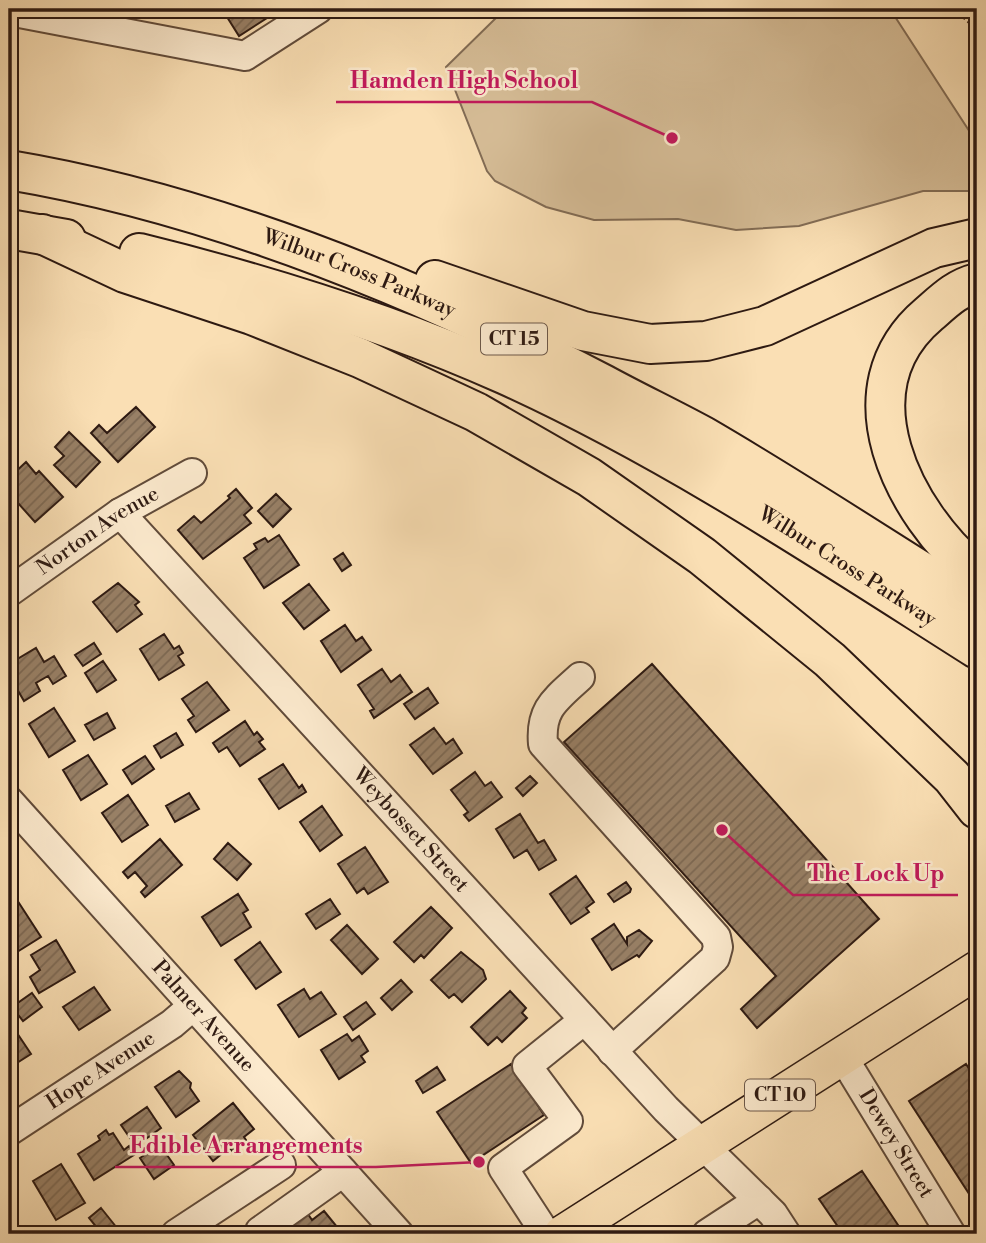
<svg xmlns="http://www.w3.org/2000/svg" width="986" height="1243" viewBox="0 0 986 1243" font-family="'Libre Bodoni',serif">
	<style>
		.green { fill: #d7be98; stroke: #826c55; stroke-width: 2 }
		.building { fill: url(#building-hatch); stroke: #2e1a12; stroke-width: 2 }
		.lines { fill: none; stroke-linecap: round; stroke-linejoin: round }
		.minor-casing { stroke: #614b3a; stroke-width: 32 }
		.major-casing { stroke: #2e1a12; stroke-width: 40 }
		.highway-casing { stroke: #2e1a12; stroke-width: 42 }
		.path { stroke: #2e1a12; stroke-width: 4.5; stroke-dasharray: 5 3.5; stroke-linecap: butt }
		.minor { stroke: #fceace; stroke-width: 28 }
		.major { stroke: #fadfb4; stroke-width: 37 }
		.highway { stroke: #fadfb4; stroke-width: 38 }
		.labels { text-anchor: middle; dominant-baseline: central; stroke-width: 5; stroke-linejoin: round; paint-order: stroke }
		.shield { fill: #fceace; stroke: #6c584a; stroke-width: 2 }
		.shield-label { font-size: 19px; font-weight: bold; fill: #2e1a12 }
		.street-label { font-size: 21px; fill: #2e1a12; stroke: #fceace }
		.leader { fill: none; stroke: #c2185b; stroke-width: 2.5 }
		.callout-dot { fill: #c2185b; stroke: #fceace; stroke-width: 2.5 }
		.callout-label { font-size: 23px; text-anchor: middle; font-weight: bold; fill: #c2185b; stroke: #fceace; stroke-width: 5; stroke-linejoin: round; paint-order: stroke }
	</style>
	<defs>
		<pattern id="building-hatch" width="6" height="6" patternUnits="userSpaceOnUse" patternTransform="scale(1.75)"><rect width="6" height="6" fill="#988066"/><path d="M-1 1l2-2M0 6l6-6M5 7l2-2" fill="none" stroke="#7c6853"/></pattern>
	</defs>
	<rect width="100%" height="100%" fill="#fadfb4"/>
	<filter id="stains"><feTurbulence type="fractalNoise" baseFrequency=".00286" numOctaves="4"/><feColorMatrix values="0 0 0 0 .2 0 0 0 0 .09 0 0 0 0 .02 0 0 0 .5 -.17"/></filter>
	<radialGradient id="worn" r=".72"><stop offset=".6" stop-color="#630" stop-opacity="0"/><stop offset="1" stop-color="#630" stop-opacity=".3"/></radialGradient>
	<path class="green" d="M500,9H890L977,143V191H923L799,226L736,230L678,219L594,220L546,207L495,181L487,171L446,67L499,15Z"/>
	<path class="building" d="M222,9H281L239,36Z
		M136,407L155,427L118,462L91,433L99,425L107,433Z
		M69,432L100,462L76,487L54,465L64,456L55,447Z
		M26,462L36,474L39,471L63,497L35,522L9,493V478Z
		M236,489L252,508L244,515L251,523L203,559L178,530L194,516L201,523L230,498L228,496Z
		M276,494L291,509L273,527L258,511Z
		M279,535L299,565L264,588L244,558L257,549L254,544L265,538L268,542Z
		M343,553L351,565L342,571L334,559Z
		M118,583L139,602L135,605L142,614L117,632L93,602Z
		M309,584L329,610L304,629L283,603Z
		M345,625L356,641L362,637L371,650L341,672L321,641Z
		M164,634L174,649L179,646L183,653L178,656L184,665L159,680L140,649Z
		M94,643L101,654L83,666L75,655Z
		M36,648L44,662L54,656L66,676L53,684L48,676L36,683L40,691L24,701L9,675V664Z
		M103,661L116,680L97,692L85,673Z
		M652,664L879,919L757,1028L741,1009L776,976L564,742Z
		M382,669L391,682L400,675L412,692L374,718L370,711L374,709L358,685Z
		M207,682L229,710L196,732L188,720L194,716L182,699Z
		M428,688L438,703L415,719L404,704Z
		M54,708L75,741L49,757L29,724Z
		M107,713L115,728L94,740L85,725Z
		M245,721L254,735L257,732L263,739L259,742L265,749L240,766L227,747L219,752L213,743Z
		M434,728L446,744L453,739L462,753L433,774L410,745Z
		M176,733L183,745L161,758L154,746Z
		M88,755L107,784L81,800L63,770Z
		M145,756L154,769L132,784L123,770Z
		M283,764L299,788L302,785L306,792L279,809L259,779Z
		M475,772L485,786L491,782L502,797L469,821L464,815L468,812L451,790Z
		M530,776L537,783L523,796L516,788Z
		M189,793L199,809L175,822L166,806Z
		M128,795L148,825L122,842L102,813Z
		M322,806L342,835L320,851L300,822Z
		M520,814L538,843L544,840L556,860L539,870L527,850L514,858L496,829Z
		M160,839L182,865L145,897L141,892L147,886L135,872L128,878L123,872Z
		M228,843L251,864L237,880L214,859Z
		M365,847L388,882L368,894L364,888L357,893L338,864Z
		M576,876L594,902L586,908L589,912L571,924L550,894Z
		M626,882L631,889L630,892L614,902L608,894Z
		M238,894L248,910L243,913L251,927L221,946L202,917Z
		M330,899L340,914L316,929L306,914Z
		M19,903L41,937L9,957V910Z
		M431,907L452,928L424,958L421,955L414,962L394,942Z
		M614,924L627,944V937L639,930L652,941L639,957L637,955L612,970L592,939Z
		M347,925L378,959L362,974L331,940Z
		M56,940L75,972L39,993L30,977L40,970L31,955Z
		M260,942L281,972L256,989L235,960Z
		M461,952L483,970L486,979L462,1002L454,994L449,998L431,980Z
		M401,980L412,992L392,1010L381,998Z
		M94,987L110,1010L79,1030L63,1007Z
		M304,989L310,999L321,992L336,1014L299,1037L278,1005Z
		M510,991L526,1008L522,1013L527,1018L502,1042L497,1037L488,1045L471,1027Z
		M32,993L42,1007L23,1021L12,1007Z
		M366,1002L375,1014L353,1030L344,1017Z
		M15,1030L31,1054L9,1068V1034Z
		M347,1034L352,1041L359,1036L368,1051L361,1056L365,1062L339,1079L321,1050Z
		M511,1064L544,1115L471,1163L437,1112Z
		M966,1064L977,1081V1206L909,1101Z
		M437,1067L445,1080L423,1093L416,1081Z
		M179,1071L191,1083L190,1088L199,1101L176,1117L155,1087Z
		M233,1103L254,1129L244,1137L246,1140L232,1151L229,1148L213,1161L193,1135Z
		M147,1107L161,1128L140,1143L134,1135L130,1138L121,1125Z
		M106,1130L109,1135L113,1133L124,1150L129,1146L134,1155L94,1180L78,1154L100,1140L98,1136Z
		M160,1145L174,1165L154,1179L140,1158Z
		M61,1164L85,1203L56,1220L33,1181Z
		M862,1171L904,1234H843L819,1199Z
		M101,1208L117,1228L109,1234H102L89,1218Z
		M304,1208L312,1220L324,1211L342,1233L270,1234Z"/>
	<g class="lines">
		<g class="minor-casing">
			<g id="minor">
				<path d="M9,11L245,56L318,9"/>
				<path id="s1" d="M120,513L666,1109L773,1214L786,1234"/>
				<path id="s2" d="M9,592L120,513L192,473"/>
				<path d="M580,677C555,700 540,709 543,744L716,937L718,947L715,958L612,1051"/>
				<path id="s3" d="M9,801L399,1234"/>
				<path id="s4" d="M841,1054L951,1234"/>
				<path id="s5" d="M9,1131L172,1024L193,1006"/>
				<path d="M260,1231L343,1172"/>
				<path d="M176,1234L281,1165"/>
				<path d="M546,1234L503,1168L568,1121L527,1066L584,1020"/>
				<path d="M707,1234L759,1200"/>
			</g>
		</g>
		<g class="major-casing">
			<path id="major" d="M563,1234L977,970"/>
		</g>
		<g class="highway-casing">
			<g id="highway">
				<path id="s6" d="M9,170C213,204 420,289 603,384C636,402 670,418 703,436C796,490 886,550 977,606"/>
				<path d="M9,229L66,239"/>
				<path d="M42,234L125,273L252,315L360,358L476,412L589,477L702,556L830,660L952,777L977,809"/>
				<path id="s7" d="M139,253C265,284 388,322 506,375C671,450 824,552 977,649"/>
				<path d="M435,280L583,331L650,344L706,341L765,326L934,248L977,238"/>
				<path d="M977,283C957,288 945,300 929,314C840,389 903,513 977,574"/>
			</g>
		</g>
		<path class="path" d="M956,9L977,29"/>
		<use href="#minor" class="minor"/>
		<use href="#major" class="major"/>
		<use href="#highway" class="highway"/>
	</g>
	<g class="labels">
		<g class="shield">
			<rect x="481" y="323.5" width="66" height="31" rx="5"/>
			<rect x="745" y="1079.5" width="70" height="31" rx="5"/>
		</g>
		<g class="shield-label">
			<text x="514" y="339">CT 15</text>
			<text x="780" y="1095">CT 10</text>
		</g>
		<g class="street-label">
			<text stroke="none"><textPath href="#s6" startOffset="366">Wilbur Cross Parkway</textPath></text>
			<text stroke="none"><textPath href="#s2" startOffset="108">Norton Avenue</textPath></text>
			<text stroke="none"><textPath href="#s7" startOffset="779">Wilbur Cross Parkway</textPath></text>
			<text stroke="none"><textPath href="#s1" startOffset="430">Weybosset Street</textPath></text>
			<text stroke="none"><textPath href="#s3" startOffset="290">Palmer Avenue</textPath></text>
			<text stroke="none"><textPath href="#s5" startOffset="110">Hope Avenue</textPath></text>
			<text stroke="none"><textPath href="#s4" startOffset="105">Dewey Street</textPath></text>
		</g>
	</g>
	<path class="leader" d="M672 138L592 102H336M722 830L793 895H958M479 1162L376 1167H115"/>
	<g class="callout-dot">
		<circle cx="672" cy="138" r="7"/>
		<circle cx="722" cy="830" r="7"/>
		<circle cx="479" cy="1162" r="7"/>
	</g>
	<g class="callout-label">
		<text x="464" y="88">Hamden High School</text>
		<text x="876" y="881">The Lock Up</text>
		<text x="246" y="1153">Edible Arrangements</text>
	</g>
	<rect width="986" height="1243" fill="none" stroke="#fadfb4" stroke-width="35"/>
	<rect x="10" y="10" width="965" height="1222" fill="none" stroke="#2e1a12" stroke-width="3.5"/>
	<rect x="18" y="18" width="951" height="1208" fill="none" stroke="#2e1a12" stroke-width="2"/>
	<rect width="100%" height="100%" filter="url(#stains)"/>
	<rect width="100%" height="100%" fill="url(#worn)"/>
</svg>
